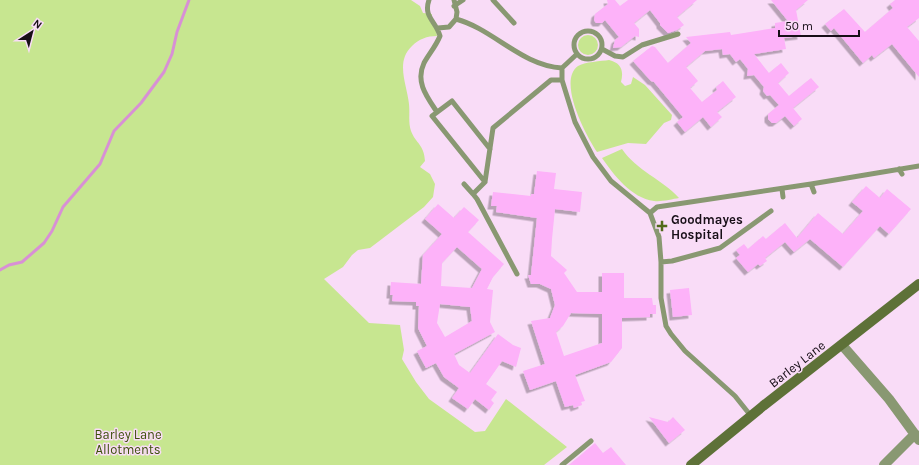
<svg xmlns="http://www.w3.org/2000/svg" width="919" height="465" viewBox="0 0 919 465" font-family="Karla,sans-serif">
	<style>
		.green { fill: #c7e690 }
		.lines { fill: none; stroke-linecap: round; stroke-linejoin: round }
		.stream { stroke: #d890d5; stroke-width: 3 }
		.building { fill: #fdb2f9; fill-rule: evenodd; filter: url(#shadow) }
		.lane { stroke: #899872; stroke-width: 5 }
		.street { stroke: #899872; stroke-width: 10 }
		.secondary { stroke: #5e7138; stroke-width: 10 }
		.poi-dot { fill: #526a1a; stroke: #f9dcf7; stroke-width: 1.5 }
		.labels { text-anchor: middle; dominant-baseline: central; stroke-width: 3; stroke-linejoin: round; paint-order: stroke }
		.poi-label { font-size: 13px; font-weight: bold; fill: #170e17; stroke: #f9dcf7; text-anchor: start }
		.street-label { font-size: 13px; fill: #170e17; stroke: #f9dcf7 }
		.park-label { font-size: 13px; fill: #3d500b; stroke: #f9dcf7 }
	</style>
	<defs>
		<filter id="shadow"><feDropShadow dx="-3.5" dy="3.5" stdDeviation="0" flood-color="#0004"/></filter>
	</defs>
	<rect width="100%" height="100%" fill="#f9dcf7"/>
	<path class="green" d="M0,0H411L420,6L423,13L432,14L430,22L436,28L437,36C427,36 419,39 412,46C395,62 407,84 409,104C410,114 408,122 411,131C416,144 424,144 425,161L420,167L430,174L435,184L433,197L424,207L370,248L358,250L352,255L343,267L324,279L369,323L400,325L404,350L402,359L416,382L429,399L475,432L485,431L506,399L567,447L544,465H0Z
		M578 45a10 10 0 1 1 20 0a10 10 0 1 1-20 0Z
		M609,60C621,63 624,70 621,82L625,86L631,84L633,77L645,85L672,115L671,120L664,123L646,144L628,143L597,152C586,136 557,81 578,66C584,62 602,61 609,60Z
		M622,149C637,171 662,179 679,198C672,199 662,202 654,201C631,198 614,175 602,158Z"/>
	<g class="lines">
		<path class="stream" d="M0,270L9,265L22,262L44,243L52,231L63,207L100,164L114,131L141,103L164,72L172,54L177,32L189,0"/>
	</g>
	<path class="building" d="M607,0H615L620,6L628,0H697L677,17L684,25L677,30L668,33L660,25V23L650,10L634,23L639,29V37L635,36L621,47L613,48L615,40L619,37L605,20L602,23H596L594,20L595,14L608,4Z
		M771,0H808L796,10L801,36L784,38L786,49L754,54L769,73L781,63L789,73L778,83L789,96L811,78L819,87L793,108L802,119L794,126L785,116L776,123H772L768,119V114L779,105L770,95L767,96L763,91L764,87L754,75L747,76L748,69L740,59L736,62L730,54L723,55L722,49L705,51L686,67L698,81L690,88L702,102L717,90L716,87L723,81L736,97L717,112L722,117L711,127L703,117L685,132L677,122L683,117L654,82L651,81L633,61L652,46L655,47L668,63L691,43L686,37L730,32L731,35L775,28V23L788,21Z
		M895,0H919V18L907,27L919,41V77L892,44L874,58L872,55L863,63L834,28L831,31L825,24L844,9L865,32L893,8L890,4Z
		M537,171L556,173L554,189L582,192L580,212L555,209L552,239L551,256L567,270L564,273L577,292H602V273H624V298H652L653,305H656V314H650V317L622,318V348L611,362L575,375L585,401L581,402L582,405L574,408L573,405L565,407L556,381L530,390L523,371L545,364L531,321L550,318L555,305L551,289L540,284H531L528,275H531L537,218L496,212L497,206H491L493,192L531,196V194H534ZM571,313L602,314V343L564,356L556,332L563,326Z
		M866,186L880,198L887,189L911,209L889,234L880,226L843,267L810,239L794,252L785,242L765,258L767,261L760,266L758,264L748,272L736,258L740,255L736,250L744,244L748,249L763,236L766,239L785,223L797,238L818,213L843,234L863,211L852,202Z
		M438,204L454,218L464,207L479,220L468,232L504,264L493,277L487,289L493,290L490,322L495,332L454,354L459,365L470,373L498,334L513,345L521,348L516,367L502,361L486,384L497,392L491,400L494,403L489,410L475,399L468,409L452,398L459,388L444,377L436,363L426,368L417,351L427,346L418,328L419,306H416V302L392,301L393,295H390L391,282L421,284L423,255L442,234L425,219ZM457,247L482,269L472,288L441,286L442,263ZM440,304L470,307L472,321L445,337L437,323Z
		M689,288L692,315L673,317L670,290Z
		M649,417L668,422L673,417L685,430L669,443Z
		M595,443L603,453L611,447L626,465H569Z"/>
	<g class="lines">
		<path class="lane" d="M429,0C423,17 436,21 440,36C436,46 429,54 424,63C415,82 427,97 437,112
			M493,0L514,23
			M454,6L463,0
			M456,19C493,29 522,66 562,68
			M438,28L449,27L456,19L457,12L454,0
			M574 45a14 14 0 1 1 28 0a14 14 0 1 1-28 0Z
			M602,49L615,56L623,57L642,45L678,34
			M577,54L562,68V80L575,122L593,157L611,181L650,213L659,237L661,262V298L666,326L671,334L685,351L735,396L751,416
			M490,149L452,101L432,116L485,182L493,128L551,80H562
			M899,169L902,174
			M485,182L473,194L477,199L517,274
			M464,184L473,194
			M811,184L814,192
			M782,189L783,197
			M650,213L657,207L811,184L919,166
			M661,262L672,261L720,248L771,211
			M562,465L591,441"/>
		<path class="street" d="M842,345L889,399L919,440
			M884,465L915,434"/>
		<path class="secondary" d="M691,465L763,406L919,284"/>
	</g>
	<path class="poi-dot" d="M660 220h4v4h4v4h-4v4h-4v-4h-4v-4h4z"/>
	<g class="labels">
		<g class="poi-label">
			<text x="671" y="219">Goodmayes<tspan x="671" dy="15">Hospital</tspan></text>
		</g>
		<g class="street-label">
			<text transform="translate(797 364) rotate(-38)">Barley Lane</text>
		</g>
		<g class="park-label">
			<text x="128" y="434">Barley Lane<tspan x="128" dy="15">Allotments</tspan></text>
		</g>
	</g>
	<g transform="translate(32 32) rotate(36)" stroke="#f9dcf7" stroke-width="3" paint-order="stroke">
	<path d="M0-3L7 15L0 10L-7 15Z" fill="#170e17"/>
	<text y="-6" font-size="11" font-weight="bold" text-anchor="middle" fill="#170e17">N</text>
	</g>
	<path d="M779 30v6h80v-6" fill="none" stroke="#170e17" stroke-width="2"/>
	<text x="785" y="30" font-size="12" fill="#170e17" stroke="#f9dcf7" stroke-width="3" paint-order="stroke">50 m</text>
</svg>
